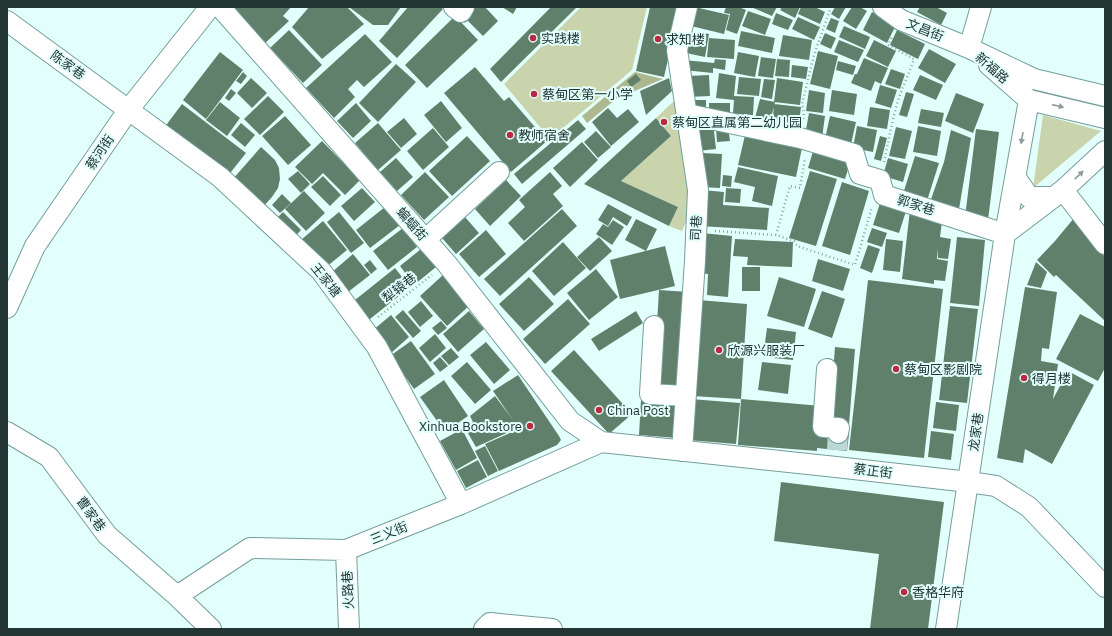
<svg xmlns="http://www.w3.org/2000/svg" width="1112" height="636" viewBox="0 0 1112 636" font-family="'IBM Plex Sans','Noto Sans SC',sans-serif">
	<style>
		.green { fill: #c9d4ad }
		.forest { fill: #adb88f }
		.building { fill: #61806b }
		.lines { fill: none; stroke-linecap: round; stroke-linejoin: round }
		.minor-tunnel { stroke: #bdd7d4; stroke-width: 20; stroke-dasharray: 20 10; stroke-linecap: butt }
		.minor-casing { stroke: #739f9b; stroke-width: 22 }
		.path { stroke: #8ca3a1; stroke-width: 2.5; stroke-dasharray: 1 3; stroke-linecap: butt }
		.minor { stroke: #fff; stroke-width: 20 }
		.oneway { fill: #919a9a }
		.poi-dot { fill: #bb2a43; stroke: #e3fffc; stroke-width: 1.5 }
		.labels { text-anchor: middle; dominant-baseline: central; stroke-width: 4; stroke-linejoin: round; paint-order: stroke }
		.street-label { font-size: 13px; fill: #233634; stroke: #e3fffc }
		.poi-label { font-size: 13px; fill: #233634; stroke: #e3fffc; text-anchor: start }
	</style>
	<rect width="100%" height="100%" fill="#e3fffc"/>
	<path class="green" d="M581,7H647L632,70L550,139L504,84Z
		M674,101L689,183V216L682,231L669,226L678,207L621,181L671,136L656,118Z
		M1043,115L1101,131L1033,188Z"/>
	<path class="forest" d="M635,72L663,79L616,99L587,123L582,116Z"/>
	<path class="building" d="M233,7H291L283,16L289,21L262,46L231,11Z
		M309,7H347L364,24L322,59L292,27Z
		M349,7H401L388,25H373Z
		M408,7H441L443,9L397,58L379,41Z
		M474,7H485L498,21L483,36L464,17Z
		M502,7H517L513,14Z
		M551,7H577L501,82L490,69Z
		M650,7H680L664,77L636,71Z
		M695,7L729,15L724,34L687,25Z
		M726,7H739L746,10L737,34L726,30L730,14L724,13Z
		M751,7H777L772,16Z
		M782,7H800L795,18L780,10Z
		M801,7H815L825,12L820,24L798,14Z
		M835,7H846L839,19L831,14Z
		M852,7H860L867,11L856,29L843,21Z
		M920,7H936L947,13L941,25L917,12Z
		M748,11L771,19L765,35L742,26Z
		M872,12L896,25L887,43L863,30Z
		M776,13L793,20L788,30L772,24Z
		M455,16L478,40L427,88L405,65Z
		M798,17L820,27L814,40L792,29Z
		M831,18L839,21L835,33L826,29Z
		M844,26L870,37L865,49L839,37Z
		M289,30L322,65L303,83L270,48Z
		M897,30L925,44L918,59L890,45Z
		M690,31L709,34L705,57L686,53Z
		M741,31L775,38L772,53L738,46Z
		M825,33L836,38L831,49L820,44Z
		M365,34L392,62L364,87L357,80L348,89L355,97L334,118L306,88Z
		M783,35L812,40L809,60L779,56Z
		M709,38L735,40L734,59L707,57Z
		M839,40L864,50L858,62L834,52Z
		M874,40L896,51L888,67L866,56Z
		M929,49L956,64L945,83L918,68Z
		M818,51L838,56L830,89L810,84Z
		M220,52L243,70L206,119L183,100Z
		M738,52L759,56L755,77L734,73Z
		M761,57L776,59L773,78L758,76Z
		M864,58L888,68L881,84L875,81L871,91L851,83L855,74H857Z
		M715,59L726,60L725,70L713,68V73L683,70L684,60L714,63Z
		M777,59L790,60L789,77L775,76Z
		M838,61L856,66L853,75L836,70Z
		M396,64L416,82L378,122L359,103Z
		M792,65L808,67L806,79L791,77Z
		M475,67L504,101L509,97L547,141L511,172L444,93Z
		M891,69L905,74L900,89L885,84Z
		M243,72L247,76L241,84L236,81Z
		M719,73L736,76L734,96L754,97L753,115L733,114L734,100L716,98Z
		M636,74L641,80L631,87L627,81Z
		M709,75L710,96L687,97V76Z
		M920,75L943,85L936,100L913,90Z
		M739,77L761,79L759,96L737,94Z
		M251,78L267,93L252,108L237,93Z
		M669,78L672,91L646,115L640,91Z
		M777,78L803,82L800,105L774,102Z
		M764,79L775,80L772,99L761,97Z
		M880,85L897,90L891,108L875,103Z
		M231,89L236,93L229,101L225,98Z
		M809,90L825,93L823,113L806,111Z
		M832,90L857,94L854,115L829,111Z
		M906,92L914,94L907,117L899,115Z
		M956,93L984,104L973,133L945,121Z
		M268,96L284,112L260,135L244,119Z
		M760,99L775,102L770,122L755,118Z
		M689,100H706V112H689Z
		M441,101L462,128L446,142L424,115Z
		M220,102L240,118L227,136L206,120Z
		M356,103L371,121L353,138L337,121Z
		M709,103H730V117L709,116Z
		M182,104L246,153L227,177L164,128Z
		M774,104L801,107L798,131L772,128Z
		M870,107L890,110L887,129L867,126Z
		M608,108L617,118L628,109L639,122L611,146L592,122Z
		M921,109L944,113L941,127L918,123Z
		M809,113L825,116L822,138L805,135Z
		M285,116L311,145L288,165L262,136Z
		M830,116L856,122L851,144L825,139Z
		M404,118L417,134L401,148L387,132Z
		M656,118L671,136L621,181L678,207L669,226L584,184Z
		M578,120L586,129L522,184L514,174Z
		M713,122L716,149L697,151L694,125Z
		M241,123L255,135L245,147L231,135Z
		M378,123L401,150L378,170L355,143Z
		M857,126L877,130L873,152L853,148Z
		M918,126L941,131L937,156L913,152Z
		M728,127L730,141L717,142L716,128Z
		M896,127L912,131L905,159L889,156Z
		M433,128L449,147L423,170L407,151Z
		M976,129L999,132L988,220L965,217Z
		M951,130L971,138L958,215L929,205L944,162Z
		M596,131L611,147L598,158L584,142Z
		M746,131L803,143L796,177L738,165Z
		M467,136L490,161L452,196L429,171Z
		M880,136L887,138L881,161L874,159Z
		M322,141L360,180L345,195L323,173L312,184L295,167Z
		M582,142L598,160L570,187L553,168Z
		M261,147L275,160L279,168L280,179L278,188L272,197L262,208L232,180Z
		M814,148L851,160L845,179L808,168Z
		M702,153L722,154L720,188L700,187Z
		M915,156L939,163L926,204L902,197Z
		M396,158L413,177L397,191L380,172Z
		M888,158L908,164L903,182L883,176Z
		M738,167L778,176L772,206L752,201L755,187L734,182Z
		M298,171L310,184L301,193L288,179Z
		M810,171L837,179L816,246L789,238Z
		M425,172L449,197L424,220L401,195Z
		M550,172L562,186L553,194L563,206L524,241L508,223L525,207L519,200Z
		M723,175L732,176L731,187L722,186Z
		M323,176L341,195L330,206L311,187Z
		M506,180L521,196L490,226L475,209Z
		M842,182L869,191L850,255L822,246Z
		M362,188L375,202L354,221L341,206Z
		M726,188L741,189L740,203L725,202Z
		M702,190L724,192L723,205L769,208L767,230L699,226Z
		M304,191L325,213L306,231L285,209Z
		M282,194L291,203L280,213L272,205Z
		M881,200L907,208L899,233L873,225Z
		M608,204L632,217L627,226L613,217L608,226L598,220Z
		M385,207L400,225L370,248L356,230Z
		M562,209L577,226L500,296L484,279Z
		M910,210L942,221L940,237L951,239L948,259L938,258V248L937,259L948,261L945,281L934,280V284L902,279Z
		M283,212L301,230L293,239L275,220Z
		M339,212L364,243L351,253L327,222Z
		M465,217L479,233L456,254L442,238Z
		M1074,218L1105,257V321L1056,275L1054,277L1037,260L1055,241Z
		M636,219L657,229L646,251L625,240Z
		M613,220L624,227L612,245L596,234L603,224L608,227Z
		M323,221L347,250L325,268L301,240Z
		M403,228L417,247L388,270L373,251Z
		M872,228L887,233L882,247L867,242Z
		M486,230L506,254L479,277L459,254Z
		M702,233L732,236L728,297L707,295L708,274L699,273Z
		M599,237L612,251L590,271L577,257Z
		M957,237L985,240L979,306L950,303Z
		M735,239L793,242L792,267L747,265L748,257L733,256Z
		M886,239L903,241L900,272L883,270Z
		M563,242L586,268L554,296L532,271Z
		M868,245L880,249L872,273L860,268Z
		M665,246L675,286L620,299L610,260Z
		M421,249L436,267L414,285L400,266Z
		M353,254L370,275L348,292L332,272Z
		M818,259L850,269L843,291L812,281Z
		M370,260L377,269L371,274L364,265Z
		M1036,262L1047,272L1041,288L1027,285Z
		M742,267H760V291H742Z
		M395,268L410,287L365,323L350,304Z
		M596,269L618,297L589,320L567,293Z
		M443,275L470,305L447,326L420,296Z
		M529,277L554,304L524,331L499,304Z
		M779,277L816,289L804,327L767,316Z
		M868,280L943,289L924,458L849,450Z
		M1025,287L1057,292L1049,349L1042,348L1041,361L1058,364L1053,399L1068,371L1094,385L1052,464L1025,449L1023,463L997,458Z
		M659,290L688,292L682,391L653,390Z
		M822,291L845,299L832,338L808,329Z
		M568,299L590,324L545,364L523,339Z
		M698,300L747,304L741,399L692,396Z
		M421,301L433,316L420,327L408,312Z
		M950,306L978,309L967,403L939,400Z
		M403,310L421,331L413,338L395,317Z
		M469,311L484,329L458,352L443,334Z
		M636,311L643,323L599,351L591,339Z
		M1080,314L1105,327V368L1098,381L1056,359Z
		M391,315L409,337L391,353L372,331Z
		M441,321L447,328L438,335L432,328Z
		M767,328L796,332L793,360L763,357Z
		M435,334L446,348L430,362L419,348Z
		M411,341L435,374L414,389L390,356Z
		M486,342L510,370L494,384L470,355Z
		M835,347L855,349L849,425L829,423Z
		M451,348L459,357L449,365L441,356Z
		M574,350L632,414L609,434L551,371Z
		M440,357L448,366L440,372L433,363Z
		M467,362L491,390L475,404L451,376Z
		M762,362L791,365L788,394L758,390Z
		M518,375L559,436L561,440L557,445L499,471L485,444L519,429L518,428L476,447L465,428L473,422L470,416L495,396L513,420L493,391Z
		M444,380L468,416L445,432L420,397Z
		M691,399L740,403L736,444L688,440Z
		M741,399L821,406L819,431L849,434L847,451L817,448V451L738,445Z
		M641,400L679,403L677,438L639,435Z
		M936,402L959,405L956,431L933,428Z
		M462,429L477,458L456,470L440,441Z
		M931,431L954,434L951,460L928,457Z
		M485,446L498,471L488,476L475,451Z
		M478,460L487,477L466,488L457,471Z
		M781,482L944,502L928,629H870L879,554L774,541Z"/>
	<g class="lines">
		<path class="minor-tunnel" d="M837,450L838,433"/>
		<g class="minor-casing">
			<path id="minor" d="M220,7L447,264L570,421L601,442L836,467L969,482L996,486L1029,507L1105,587
				M454,7L461,12L464,7
				M883,7L901,20L969,48L1034,79L1105,96
				M7,21L220,177L321,271L377,347L461,504
				M969,48L981,7
				M989,65L1029,100L1105,118
				M687,114L800,138L854,154L860,174L880,180L884,195L1005,234
				M1016,178L1029,197H1054
				M1063,190L1105,244
				M1005,234L1063,190L1105,151
				M426,239L499,172
				M7,308L35,246L129,109L210,7
				M654,326L650,394L686,396
				M827,369L823,427L839,428L838,433
				M7,432L49,457L107,535L177,596L211,629
				M682,451L695,261L698,190L677,50L687,7
				M346,550L349,629
				M177,596L250,548L346,550L461,504L601,442
				M484,629L490,623L552,629
				M946,629L1005,234L1029,100"/>
		</g>
		<path class="path" d="M803,119L804,113L802,104L814,55L831,7
			M884,162C888,144 891,126 896,108C900,91 909,75 914,59L888,45L892,37
			M715,231L776,235L794,241L797,246L855,265L872,207
			M776,235L790,186L800,188L805,158
			M378,317L432,275"/>
		<use href="#minor" class="minor"/>
	</g>
	<defs><path id="oneway-solid" d="M-6-.8H1V-3.2L6.5 0L1 3.2V.8H-6Z"/></defs>
	<g class="oneway">
		<use href="#oneway-solid" transform="translate(1058 106) rotate(13)"/>
		<use href="#oneway-solid" transform="translate(1022 138) rotate(100)"/>
		<use href="#oneway-solid" transform="translate(1079 175) rotate(-43)"/>
	</g>
	<g class="poi-dot">
		<circle cx="533" cy="38" r="4"/>
		<circle cx="658" cy="39" r="4"/>
		<circle cx="534" cy="94" r="4"/>
		<circle cx="664" cy="122" r="4"/>
		<circle cx="510" cy="135" r="4"/>
		<circle cx="719" cy="350" r="4"/>
		<circle cx="896" cy="369" r="4"/>
		<circle cx="1024" cy="378" r="4"/>
		<circle cx="599" cy="410" r="4"/>
		<circle cx="530" cy="426" r="4"/>
		<circle cx="904" cy="592" r="4"/>
	</g>
	<g class="labels">
		<g class="street-label">
			<text transform="translate(925 30) rotate(22)">文昌街</text>
			<text transform="translate(68 65) rotate(36)">陈家巷</text>
			<text transform="translate(992 68) rotate(41)">新福路</text>
			<text transform="translate(100 152) rotate(-56)">蔡河街</text>
			<text transform="translate(916 205) rotate(18)">郭家巷</text>
			<text transform="translate(412 224) rotate(49)">蝙蝠街</text>
			<text transform="translate(696 228) rotate(-87)">司巷</text>
			<text transform="translate(326 280) rotate(51)">王家塘</text>
			<text transform="translate(399 288) rotate(-38)">犁辕巷</text>
			<text transform="translate(976 432) rotate(-82)">龙家巷</text>
			<text transform="translate(873 471) rotate(7)">蔡正街</text>
			<text transform="translate(91 514) rotate(54)">曹家巷</text>
			<text transform="translate(389 533) rotate(-22)">三义街</text>
			<text transform="translate(348 590) rotate(-93)">火路巷</text>
		</g>
		<g class="poi-label">
			<text x="541" y="38">实践楼</text>
			<text x="666" y="39">求知楼</text>
			<text x="542" y="94">蔡甸区第一小学</text>
			<text x="672" y="122">蔡甸区直属第二幼儿园</text>
			<text x="518" y="135">教师宿舍</text>
			<text x="727" y="350">欣源兴服装厂</text>
			<text x="904" y="369">蔡甸区影剧院</text>
			<text x="1032" y="378">得月楼</text>
			<text x="607" y="410">China Post</text>
			<text x="522" y="426" text-anchor="end">Xinhua Bookstore</text>
			<text x="912" y="592">香格华府</text>
		</g>
	</g>
	<rect width="1112" height="636" fill="none" stroke="#233634" stroke-width="16"/>
</svg>
